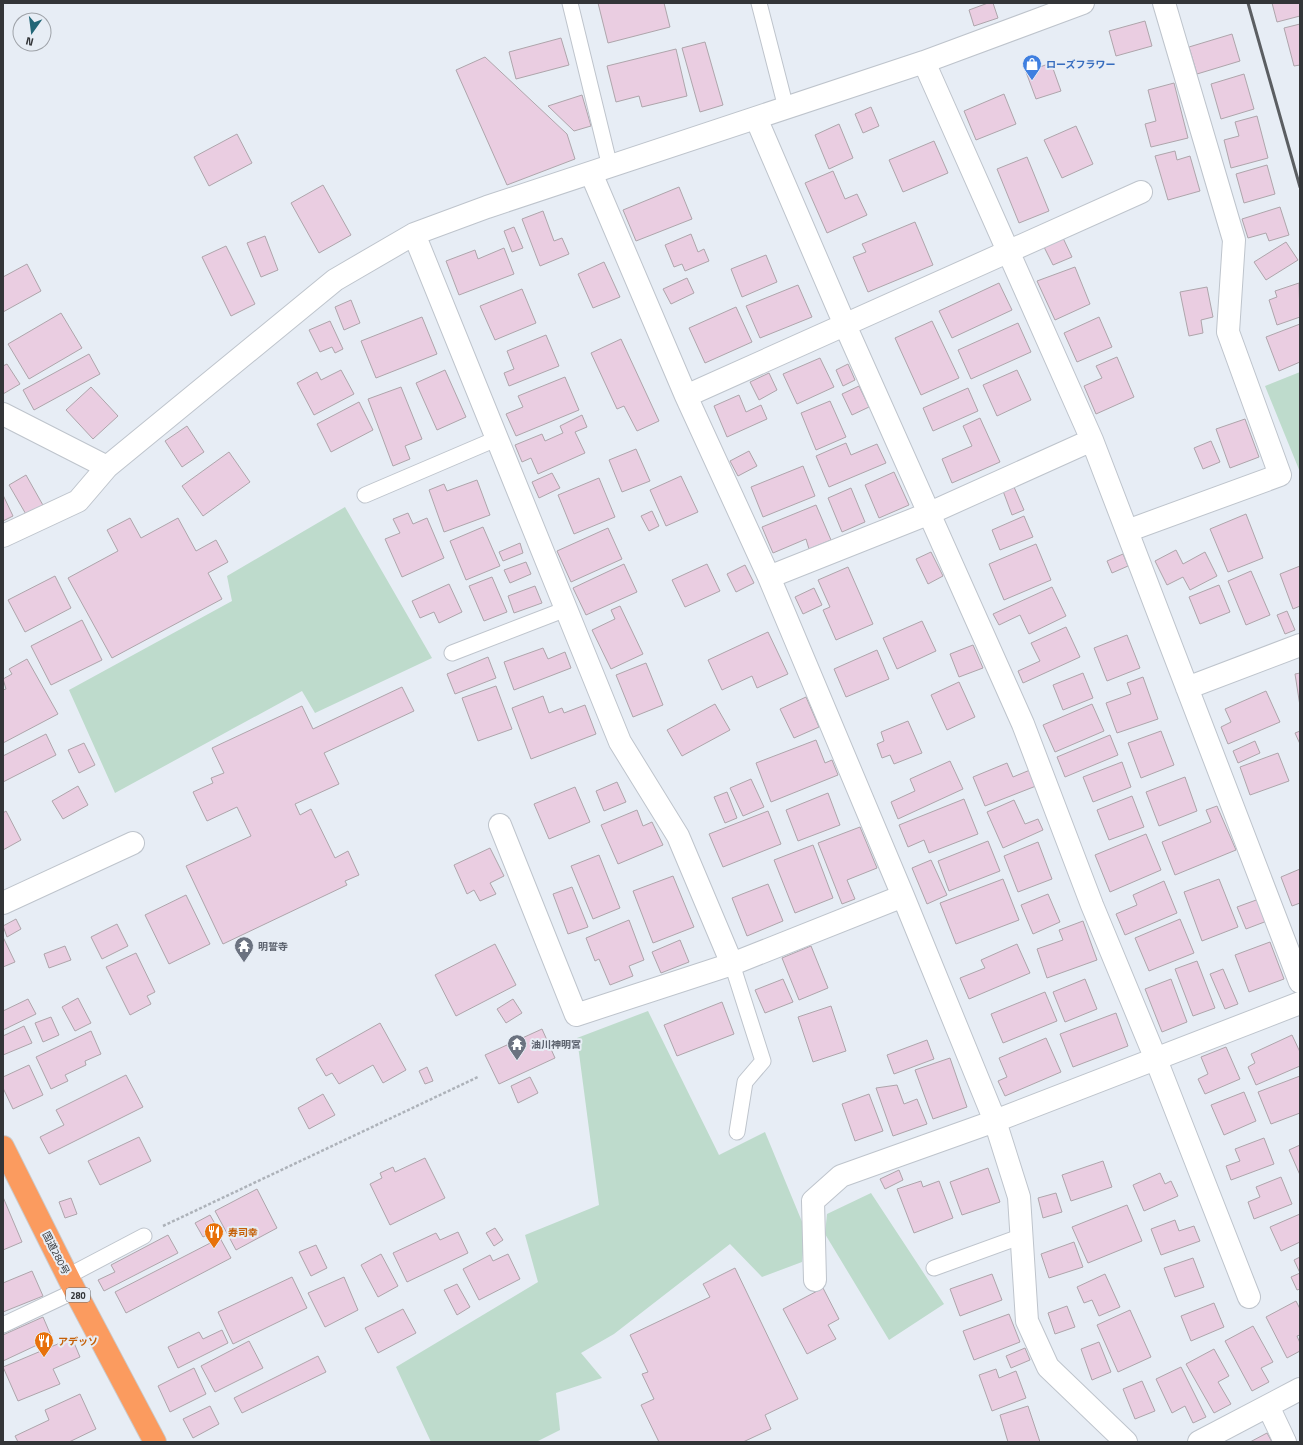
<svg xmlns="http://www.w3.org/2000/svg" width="1303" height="1445" viewBox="0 0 1303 1445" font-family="'Titillium Web','Noto Sans JP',sans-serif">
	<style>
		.green { fill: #bedbcc }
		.building { fill: #eacde1; stroke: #aea5ab }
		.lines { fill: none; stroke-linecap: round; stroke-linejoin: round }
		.lane-casing { stroke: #bec4cc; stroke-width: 17 }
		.street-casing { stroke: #bec4cc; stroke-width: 24 }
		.highway-casing { stroke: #cacacb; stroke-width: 24 }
		.path { stroke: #adb2b9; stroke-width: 2.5; stroke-dasharray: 3 2; stroke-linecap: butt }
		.lane { stroke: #fff; stroke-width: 15 }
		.street { stroke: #fff; stroke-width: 22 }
		.highway { stroke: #fb9b5f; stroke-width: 22 }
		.rail { stroke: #5b5e62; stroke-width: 3 }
		.labels { text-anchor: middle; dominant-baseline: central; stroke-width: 4; stroke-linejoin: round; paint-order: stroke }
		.shield { fill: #e7edf5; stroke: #696c71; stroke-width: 1 }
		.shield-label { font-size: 9px; font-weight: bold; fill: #333538 }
		.shop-label { font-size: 10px; font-weight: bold; fill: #366cbe; stroke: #e7edf5; text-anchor: start }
		.worship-label { font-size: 10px; font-weight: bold; fill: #5b616d; stroke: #e7edf5; text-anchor: start }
		.food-label { font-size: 10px; font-weight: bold; fill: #c56008; stroke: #e7edf5; text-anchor: start }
		.street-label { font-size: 10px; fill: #333538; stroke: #e7edf5 }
	</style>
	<rect width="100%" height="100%" fill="#e7edf5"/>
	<path class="green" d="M1300,372V472L1265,386Z
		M345,507L432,658L315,713L302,691L115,793L69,690L232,601L227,576Z
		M648,1011L719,1155L765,1132L805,1229L802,1262L762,1277L730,1244L614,1334L581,1353L602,1378L556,1393L560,1430L536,1442H431L396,1367L538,1282L525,1235L599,1205L577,1038Z
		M871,1193L944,1304L889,1340L825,1234L827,1214Z"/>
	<path class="building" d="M598,3H664L670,27L608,43Z
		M988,3H993L998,18L974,26L969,10Z
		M1272,3H1300V16L1277,22Z
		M1145,21L1152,46L1116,56L1109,31Z
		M1300,24V65L1294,66L1284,28Z
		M1232,34L1240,61L1197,74L1189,47Z
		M561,38L569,65L516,79L509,52Z
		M705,42L723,105L700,112L682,48Z
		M676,49L687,96L642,107L639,96L616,102L607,66Z
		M485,57L567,134L575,159L507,185L456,70Z
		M1051,63L1061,91L1036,99L1026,72Z
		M1244,74L1254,109L1221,119L1211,84Z
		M1174,83L1188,138L1151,147L1145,124L1156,121L1148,90Z
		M1004,94L1016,124L976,140L964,111Z
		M582,95L591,126L574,131L548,106Z
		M871,107L879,126L863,133L855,114Z
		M1257,116L1268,158L1231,168L1224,140L1239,136L1235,122Z
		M839,124L853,158L829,169L815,135Z
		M1076,126L1093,164L1062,178L1044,140Z
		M237,134L252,163L209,186L194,157Z
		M934,141L948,173L903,192L889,160Z
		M1175,151L1177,160L1190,156L1200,191L1168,200L1155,156Z
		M1027,157L1049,211L1019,223L997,169Z
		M1267,165L1275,194L1244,203L1236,174Z
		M833,171L845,199L857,194L867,215L827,233L805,183Z
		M323,185L351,235L319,253L291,203Z
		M679,187L692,219L636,241L623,210Z
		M1280,207L1289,235L1269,241L1266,233L1248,238L1242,219Z
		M543,211L554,241L562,238L569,254L540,266L522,219Z
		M915,222L933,265L868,292L853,257L866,252L862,244Z
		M514,227L523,248L512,252L504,231Z
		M691,234L698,252L704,249L709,261L685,271L682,264L674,267L665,245Z
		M265,236L278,270L261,277L247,243Z
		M1063,238L1072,257L1053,265L1044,247Z
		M1286,242L1298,260L1266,280L1254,262Z
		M226,246L255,304L231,316L202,257Z
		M504,248L514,274L459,295L446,261L475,250L478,259Z
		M766,255L777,282L742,297L731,269Z
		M604,262L620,297L593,308L578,274Z
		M27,264L41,291L3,312V277Z
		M1075,267L1090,304L1055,320L1037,281Z
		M687,278L694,293L671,304L663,289Z
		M999,283L1012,310L952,338L939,311Z
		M1299,283L1300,317L1277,325L1269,300L1277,297L1275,291Z
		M798,285L812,317L760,338L746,306Z
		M1207,287L1213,317L1201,320L1203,333L1189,336L1180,292Z
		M522,289L536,323L495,340L480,306Z
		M351,300L360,323L344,330L335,307Z
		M736,307L752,342L705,363L689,328Z
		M61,313L82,348L29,379L8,344Z
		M422,317L437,354L376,378L361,341Z
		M1099,317L1112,347L1077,362L1064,333Z
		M330,321L343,349L335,353L332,347L320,352L309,330Z
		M932,321L959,378L921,395L895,338Z
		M1018,323L1031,352L971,379L958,350Z
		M1300,324V362L1279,371L1266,337Z
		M546,335L559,366L509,386L504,373L514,369L507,351Z
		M621,339L659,421L637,431L624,406L617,409L591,353Z
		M89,354L100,374L34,410L23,390Z
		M1117,357L1134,397L1096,414L1084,386L1102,378L1096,366Z
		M820,358L834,387L797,404L783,374Z
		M7,364L20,384L3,394V366Z
		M848,364L855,380L843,386L836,370Z
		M341,370L354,394L314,415L297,383L317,372L321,380Z
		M445,370L466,417L437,430L416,383Z
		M1017,370L1031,400L997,416L983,385Z
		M769,373L777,390L759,400L750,382Z
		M565,377L579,410L516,436L506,414L523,407L518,396Z
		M859,386L869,407L852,415L842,394Z
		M91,387L118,416L93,439L66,410Z
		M401,387L422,439L405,446L410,459L393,466L368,399Z
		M968,388L978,411L933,431L923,408Z
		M739,395L746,412L761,405L767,419L727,437L714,406Z
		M830,401L846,437L816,450L801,413Z
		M359,402L373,430L331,452L317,424Z
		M582,415L587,427L575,432L585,453L538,474L531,458L522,462L515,445L542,434L545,441L563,433L560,426Z
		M980,418L1000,462L952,483L942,459L972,446L963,426Z
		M1245,419L1259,457L1230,468L1216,429Z
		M187,426L204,452L182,467L165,441Z
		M1211,441L1220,462L1203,469L1194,448Z
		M846,443L851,455L877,444L886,463L829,487L816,456Z
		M636,449L650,481L622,492L609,460Z
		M749,451L757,466L738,476L730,461Z
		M229,452L250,482L203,516L182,486Z
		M803,466L815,496L763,517L751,487Z
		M894,472L909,505L879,518L865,485Z
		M552,473L560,488L539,498L532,482Z
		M26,475L44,507L27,516L9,485Z
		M681,476L698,512L666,526L650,490Z
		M599,478L615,517L574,534L558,495Z
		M477,480L490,515L444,532L429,490L444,484L447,491Z
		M1014,487L1024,510L1012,515L1003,491Z
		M851,488L865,522L842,532L828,498Z
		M3,495L13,516L3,521Z
		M816,505L831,540L809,549L806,539L773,553L762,527Z
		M652,511L659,526L649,531L641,516Z
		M408,513L413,524L427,518L444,558L402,577L385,539L400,533L393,519Z
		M1246,514L1263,558L1228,572L1210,529Z
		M1024,516L1033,537L1000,550L992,530Z
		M130,518L141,538L178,518L196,551L216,540L228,562L208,573L222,599L112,658L68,578L118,551L107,530Z
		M483,527L500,566L466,580L450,541Z
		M608,528L622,559L571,582L557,551Z
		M520,543L523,553L503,561L499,552Z
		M1036,544L1051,580L1004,600L989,564Z
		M1176,550L1183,564L1205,552L1217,576L1190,590L1183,577L1167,585L1155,561Z
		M931,552L943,576L928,584L916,559Z
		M1123,554L1128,566L1112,573L1107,561Z
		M526,562L531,574L510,583L504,570Z
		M624,564L637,592L586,615L573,588Z
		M707,564L720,591L685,607L672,580Z
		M745,565L754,583L736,592L727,574Z
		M1300,566V606L1293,609L1280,574Z
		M848,567L873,624L836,640L823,610L830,607L818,580Z
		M1251,571L1270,615L1246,625L1228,581Z
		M55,576L71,608L25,632L8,600Z
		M492,577L507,612L484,621L469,586Z
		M449,584L462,612L439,623L434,612L420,618L412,601Z
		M1219,585L1230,612L1200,624L1189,597Z
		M535,586L542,603L514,613L508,596Z
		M1052,587L1066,616L1029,634L1020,615L999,625L993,614Z
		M814,588L822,605L803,614L795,597Z
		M620,606L643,654L611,669L592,630L615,619L611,610Z
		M1287,611L1295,630L1285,634L1277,615Z
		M82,620L102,660L51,685L31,646Z
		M922,621L936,651L897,669L883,638Z
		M1066,627L1080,657L1023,683L1018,671L1040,661L1031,643Z
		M768,632L788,674L757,688L752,676L722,690L708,660Z
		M1127,635L1140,668L1107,681L1094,648Z
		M973,645L983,668L959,677L950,654Z
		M543,648L548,659L565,652L571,668L514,690L504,662Z
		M877,650L889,679L846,697L834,669Z
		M488,657L496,678L455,694L447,674Z
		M27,659L58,714L3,743V690L6,689L3,679L12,674L9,669Z
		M646,663L663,705L633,717L616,675Z
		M1083,673L1093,698L1063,710L1053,685Z
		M1300,673V706L1295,674Z
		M1143,677L1158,719L1117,733L1106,703L1131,694L1127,683Z
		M959,682L975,717L947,730L931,695Z
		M496,686L512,729L478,741L462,698Z
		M402,687L414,711L324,753L339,784L295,804L300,815L311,809L335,858L348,851L359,875L345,881L347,885L223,944L186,866L251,836L237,807L207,821L193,792L213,783L211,778L224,773L212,748L302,706L313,729Z
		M1266,691L1280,722L1228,744L1221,727L1231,722L1225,709Z
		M543,696L549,713L562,708L564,713L585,705L596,734L531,759L512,708Z
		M806,697L819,727L794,738L780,709Z
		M715,704L730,730L682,756L667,730Z
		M1092,704L1104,731L1055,752L1043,725Z
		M908,721L922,753L894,764L890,755L882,758L877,744L884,741L881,732Z
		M1161,731L1174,765L1141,778L1128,743Z
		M1300,731V744L1295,733Z
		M46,734L56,755L3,782V756Z
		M1110,735L1118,755L1065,777L1057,757Z
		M816,740L825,763L832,760L838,775L771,802L756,763Z
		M1255,741L1260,753L1238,763L1233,751Z
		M84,743L95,765L79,773L68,750Z
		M1278,753L1289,781L1250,795L1240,767Z
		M950,761L963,789L898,819L891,802L915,791L910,779Z
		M1122,762L1131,787L1093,802L1083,777Z
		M1007,763L1013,777L1030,770L1036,786L985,806L973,777Z
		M1185,777L1197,811L1159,826L1146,792Z
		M751,779L764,807L743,816L730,788Z
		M617,782L626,802L604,811L596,791Z
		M78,786L88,805L63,819L52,801Z
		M575,787L590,822L549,839L534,804Z
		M727,792L737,818L725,823L714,797Z
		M828,793L840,825L798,841L786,810Z
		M1132,796L1144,827L1109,840L1097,810Z
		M964,799L978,834L929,853L924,840L908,847L899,825Z
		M1014,800L1025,824L1038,819L1043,830L1003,848L987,812Z
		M1217,806L1236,850L1175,875L1162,842L1211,822L1206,810Z
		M637,810L643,826L652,822L663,845L618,864L601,825Z
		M6,811L21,840L3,850V813Z
		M768,811L781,844L723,867L709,834Z
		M860,827L877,868L847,880L855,899L842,904L818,843Z
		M1146,834L1161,870L1110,892L1095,855Z
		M988,841L1000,871L949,891L938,861Z
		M1038,842L1052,879L1018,892L1004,856Z
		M813,845L833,898L795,913L774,860Z
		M490,848L504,876L490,883L496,894L480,901L474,890L467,894L454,865Z
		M599,855L620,908L593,919L571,866Z
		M931,860L947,895L927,904L912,868Z
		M1300,869V903L1292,906L1281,877Z
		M673,876L694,927L653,943L633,891Z
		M1003,879L1019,920L956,944L940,903Z
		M1219,879L1238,927L1202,941L1184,892Z
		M1164,881L1177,913L1125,935L1116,914L1137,905L1133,895Z
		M768,884L783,921L747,936L732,898Z
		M572,887L588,927L568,934L553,894Z
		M1048,894L1060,922L1033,934L1021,905Z
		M186,895L210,944L169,964L145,915Z
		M1259,899L1267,921L1246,929L1237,907Z
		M16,919L21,929L7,937L3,926Z
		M1180,919L1194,953L1149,971L1135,938Z
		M629,920L644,960L629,966L633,976L610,985L599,959L595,961L586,938Z
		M1083,921L1097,960L1047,978L1037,949L1063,940L1059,930Z
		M117,924L128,946L102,959L91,937Z
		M3,937L15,962L3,967Z
		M680,940L689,962L661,973L652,952Z
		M1270,942L1284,979L1249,992L1235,955Z
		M495,944L516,985L456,1016L435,975Z
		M1017,944L1030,973L969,999L960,978L985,968L981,960Z
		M65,946L71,960L49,968L44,954Z
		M811,946L828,988L799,1000L782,958Z
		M136,953L155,992L147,996L151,1004L130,1015L106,967Z
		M1197,961L1215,1008L1193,1016L1175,969Z
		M1223,969L1238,1004L1225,1009L1210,974Z
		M783,979L793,1002L765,1013L755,990Z
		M1085,979L1097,1009L1065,1022L1053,992Z
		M1171,979L1187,1022L1162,1032L1145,989Z
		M1045,992L1057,1021L1003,1043L991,1014Z
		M78,998L91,1023L75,1031L62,1007Z
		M28,999L36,1014L3,1030V1011Z
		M513,999L522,1013L506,1023L497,1009Z
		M722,1002L734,1034L677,1056L664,1025Z
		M831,1006L846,1051L813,1062L798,1017Z
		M1116,1013L1128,1046L1073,1067L1060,1034Z
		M51,1017L59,1035L43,1042L35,1023Z
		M380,1023L406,1070L383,1083L373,1065L339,1084L332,1073L326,1076L316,1059Z
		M24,1026L32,1043L3,1055V1036Z
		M542,1029L555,1058L499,1084L485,1055Z
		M91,1031L101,1054L85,1061L86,1065L65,1075L68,1081L51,1089L36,1057Z
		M1292,1035L1300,1052V1066L1256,1085L1248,1067L1255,1063L1251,1054Z
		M1046,1038L1061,1072L1005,1096L998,1081L1007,1077L999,1058Z
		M927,1040L934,1059L894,1074L887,1055Z
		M1226,1047L1240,1079L1205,1094L1198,1079L1208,1074L1201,1057Z
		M950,1058L967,1107L933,1119L915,1070Z
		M29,1065L43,1095L13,1109L3,1088V1077Z
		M427,1067L433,1081L425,1084L419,1071Z
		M126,1075L143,1107L49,1154L40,1137L64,1125L56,1110Z
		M1300,1076V1113L1271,1124L1258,1092Z
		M530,1077L538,1093L518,1103L511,1086Z
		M897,1085L904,1104L917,1099L927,1124L893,1136L876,1088Z
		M1244,1092L1256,1121L1224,1135L1211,1105Z
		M323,1094L335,1115L309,1129L298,1108Z
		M869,1094L883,1131L855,1141L842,1104Z
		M139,1137L151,1161L100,1185L88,1161Z
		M1264,1138L1274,1164L1231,1180L1226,1166L1240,1161L1235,1149Z
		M1300,1145V1175L1289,1150Z
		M425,1158L445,1198L390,1225L370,1184L382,1178L380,1173L393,1167L395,1172Z
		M1103,1161L1112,1187L1071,1201L1062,1175Z
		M988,1168L1000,1202L962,1215L950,1182Z
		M899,1170L903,1180L885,1189L880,1179Z
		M1160,1173L1165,1184L1171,1181L1178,1196L1144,1211L1133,1185Z
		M1281,1177L1292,1204L1254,1219L1248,1202L1260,1197L1256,1187Z
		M921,1181L923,1187L939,1181L953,1218L914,1233L897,1189Z
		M257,1189L277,1228L236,1250L215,1211Z
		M1056,1193L1062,1212L1043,1218L1038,1198Z
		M3,1197L22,1242L3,1250Z
		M71,1198L77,1214L65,1218L59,1202Z
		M1127,1205L1142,1241L1088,1263L1072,1227Z
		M1300,1214V1242L1281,1251L1270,1227Z
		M210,1215L218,1229L203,1237L195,1223Z
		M1175,1220L1179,1231L1194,1226L1200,1241L1161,1255L1151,1229Z
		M495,1228L503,1240L494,1246L486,1233Z
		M458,1232L468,1253L407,1282L393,1253L436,1233L440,1240Z
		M168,1235L178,1253L104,1291L98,1280L115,1272L111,1265Z
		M220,1238L231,1258L126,1313L115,1292Z
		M1074,1242L1083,1267L1049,1278L1041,1254Z
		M316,1245L327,1268L311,1276L299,1252Z
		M381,1254L398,1286L378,1297L361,1265Z
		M508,1254L520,1279L479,1300L463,1269L490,1255L493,1261Z
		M1300,1257V1273L1294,1260Z
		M1193,1258L1204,1287L1175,1297L1164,1268Z
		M735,1268L798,1399L765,1415L771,1429L743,1442H659L641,1405L654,1399L642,1374L648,1372L630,1335L710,1297L703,1284Z
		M32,1271L43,1296L3,1312V1283Z
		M1300,1273V1289L1297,1290L1291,1277Z
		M992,1274L1002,1300L960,1316L950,1289Z
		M1105,1274L1120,1307L1099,1316L1092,1300L1084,1303L1077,1287Z
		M292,1277L307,1308L233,1344L218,1312Z
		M344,1277L358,1310L325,1327L308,1293Z
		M457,1284L470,1307L457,1315L444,1290Z
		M823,1288L839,1319L828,1325L836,1339L807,1354L783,1309Z
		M1296,1301L1300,1309V1335L1297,1336L1300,1343V1351L1287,1358L1266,1317Z
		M1214,1303L1224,1327L1191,1341L1181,1316Z
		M1067,1306L1075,1327L1055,1334L1048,1313Z
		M403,1309L416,1333L378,1353L365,1328Z
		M1130,1310L1151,1357L1118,1372L1097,1325Z
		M1009,1314L1020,1342L974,1360L963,1331Z
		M43,1317L52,1338L3,1361V1335Z
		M1253,1326L1273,1362L1261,1368L1269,1382L1252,1391L1225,1341Z
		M222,1330L228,1343L178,1368L168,1347L199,1332L203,1339Z
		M72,1338L80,1357L53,1369L60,1384L18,1401L3,1367Z
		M249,1341L263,1368L215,1392L201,1366Z
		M1099,1342L1111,1372L1092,1380L1081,1349Z
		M1025,1348L1030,1360L1011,1368L1006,1356Z
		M1214,1349L1229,1376L1218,1382L1231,1404L1214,1413L1186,1364Z
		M318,1356L326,1372L242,1413L234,1398Z
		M1181,1367L1206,1417L1193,1423L1185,1406L1172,1413L1156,1379Z
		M194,1368L206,1394L170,1412L158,1386Z
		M996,1369L999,1378L1016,1371L1026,1398L992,1411L979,1375Z
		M1142,1381L1155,1411L1135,1419L1123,1389Z
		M80,1394L96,1429L69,1442H18L15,1436L49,1420L45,1410Z
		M210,1406L219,1424L193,1438L183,1419Z
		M1028,1406L1040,1442H1008L1000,1415Z
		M1267,1433L1272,1442H1250Z"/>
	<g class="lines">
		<g class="lane-casing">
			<path id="lane" d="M570,3L610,167
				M759,3L786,108
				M365,495L496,439
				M452,653L566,609
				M732,964L763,1061L745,1082L737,1132
				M934,1268L1022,1236
				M68,1276L144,1236
				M3,1325L75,1291"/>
		</g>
		<g class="street-casing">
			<path id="street" d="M924,62L1092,440L1300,982
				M756,118L845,325L1023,724L1092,905L1155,1057L1249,1297
				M591,173L686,396L769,577L903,896L995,1121L1019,1197L1027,1321L1048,1367L1126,1442
				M414,234L620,742L678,836L732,964
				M686,396L1141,192
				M3,414L107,467
				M1127,531L1280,475L1228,332L1234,240L1164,3
				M3,536L78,501L107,467L335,280L414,234L487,207L924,62L1083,3
				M769,577L930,513L1092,440
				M1187,688L1300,645
				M500,825L576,1015L732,964L903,896
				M3,903L133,843
				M815,1280L813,1201L841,1176L995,1121L1300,1003
				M1268,1406L1285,1442
				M1199,1442L1300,1389"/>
		</g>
		<g class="highway-casing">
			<path id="highway" d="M3,1147L75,1291L155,1442"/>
		</g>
		<path class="path" d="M163,1226L478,1077"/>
		<use href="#lane" class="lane"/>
		<use href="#street" class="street"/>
		<use href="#highway" class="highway"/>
		<path class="rail" d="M1248,3L1300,187"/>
	</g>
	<defs>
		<g id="shop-pin" transform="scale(1)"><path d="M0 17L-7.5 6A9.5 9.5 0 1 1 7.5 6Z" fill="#3f7fe0" stroke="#e7edf5"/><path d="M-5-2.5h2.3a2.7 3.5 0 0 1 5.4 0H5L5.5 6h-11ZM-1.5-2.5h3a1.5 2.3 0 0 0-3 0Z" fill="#fff"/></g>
		<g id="temple-pin" transform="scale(1)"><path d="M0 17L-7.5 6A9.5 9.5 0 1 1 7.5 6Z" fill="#6b7280" stroke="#e7edf5"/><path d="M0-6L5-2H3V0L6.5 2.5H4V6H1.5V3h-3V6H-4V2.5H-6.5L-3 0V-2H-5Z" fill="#fff"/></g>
		<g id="restaurant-pin" transform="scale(1)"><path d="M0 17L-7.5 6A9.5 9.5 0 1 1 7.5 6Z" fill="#e8710a" stroke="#e7edf5"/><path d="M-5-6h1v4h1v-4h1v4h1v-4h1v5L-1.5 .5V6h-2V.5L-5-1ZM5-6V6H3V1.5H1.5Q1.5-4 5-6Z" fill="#fff"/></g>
	</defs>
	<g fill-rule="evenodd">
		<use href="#shop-pin" x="1032" y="64"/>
		<use href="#temple-pin" x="244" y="946"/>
		<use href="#temple-pin" x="517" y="1044"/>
		<use href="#restaurant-pin" x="214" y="1232"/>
		<use href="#restaurant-pin" x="44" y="1341"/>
	</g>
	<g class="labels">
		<rect class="shield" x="66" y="1288" width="24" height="14" rx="3"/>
		<g class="shield-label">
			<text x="78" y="1295">280</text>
		</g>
		<g class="shop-label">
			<text x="1046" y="64">ローズフラワー</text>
		</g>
		<g class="worship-label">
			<text x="258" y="946">明誓寺</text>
			<text x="531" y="1044">油川神明宮</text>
		</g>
		<g class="food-label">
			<text x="228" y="1232">寿司幸</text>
			<text x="58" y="1341">アデッソ</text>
		</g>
		<g class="street-label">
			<text transform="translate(56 1253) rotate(63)">国道280号</text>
		</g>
	</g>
	<rect width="1303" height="1445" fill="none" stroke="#333538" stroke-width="8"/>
	<g transform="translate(32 32) rotate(194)"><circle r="19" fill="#e7edf5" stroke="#9fa3a9"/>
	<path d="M0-3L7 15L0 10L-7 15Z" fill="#216677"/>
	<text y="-6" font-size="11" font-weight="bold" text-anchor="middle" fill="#333538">N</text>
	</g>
</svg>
